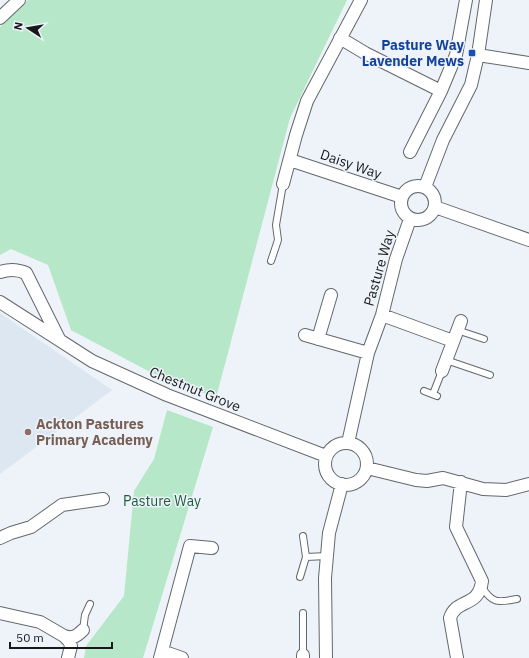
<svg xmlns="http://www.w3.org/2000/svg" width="529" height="658" viewBox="0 0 529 658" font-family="'IBM Plex Sans',sans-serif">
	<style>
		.built { fill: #dce7f2 }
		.green { fill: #b5e7c8 }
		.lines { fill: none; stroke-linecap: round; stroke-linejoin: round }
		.lane-casing { stroke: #63686c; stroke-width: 8 }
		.street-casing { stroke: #63686c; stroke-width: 14 }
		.lane { stroke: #fff; stroke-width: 6 }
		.street { stroke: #fff; stroke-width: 12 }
		.transit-dot { fill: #1a4fb4; stroke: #edf3f8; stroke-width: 1.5 }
		.education-dot { fill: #8d6e63; stroke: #edf3f8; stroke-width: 1.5 }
		.labels { text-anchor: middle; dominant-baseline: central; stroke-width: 3; stroke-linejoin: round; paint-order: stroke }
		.transit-label { font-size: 14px; font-weight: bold; fill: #164399; stroke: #edf3f8; text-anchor: end }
		.street-label { font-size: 14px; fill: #17181a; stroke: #edf3f8 }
		.education-label { font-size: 14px; font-weight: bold; fill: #785e54; stroke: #edf3f8; text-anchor: start }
		.park-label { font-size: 14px; fill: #1c5c3c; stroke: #edf3f8 }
	</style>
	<rect width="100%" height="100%" fill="#edf3f8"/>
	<path class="built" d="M0,313L112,390L0,474Z"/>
	<path class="green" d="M28,0H347L290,118L216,398L152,373L71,330L48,265L11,249L0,255V27Z
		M167,410L213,427L143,658H84L86,646L124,596L134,491L154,459Z"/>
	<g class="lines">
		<g class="lane-casing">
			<path id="lane" d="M271,261L278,240L276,225L283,184
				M457,330L484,339
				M446,360L490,375
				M424,391L437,396
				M433,394L442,371
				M306,557L327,556
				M300,577L306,557L303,536
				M482,587C493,605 499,602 517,599
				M83,630L85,615L90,604
				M303,655V613"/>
		</g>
		<g class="street-casing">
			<path id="street" d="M0,18L19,0
				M340,38L365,53L441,91L410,152
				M478,55L529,63
				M441,91L456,55L466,0
				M290,160L402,197
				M283,184L296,135L307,101L361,0
				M401 203a17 17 0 1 1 34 0a17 17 0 1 1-34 0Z
				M425,187L443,140L471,85L478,55L486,0
				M435,207L529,240
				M0,272C9,269 17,269 26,273L59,339
				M0,302L92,361L167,395L326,456
				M382,315L453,341
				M305,335L368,353
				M318,339L331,295
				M442,371L461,321
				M325 464a21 21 0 1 1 42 0a21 21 0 1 1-42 0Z
				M348,443L368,353L382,315L396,259L410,219
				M367,468L416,480L427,481L443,478L483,489L506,490L529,484
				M0,538L11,533L31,527L62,505L103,499
				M0,613L40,622L64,636L69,641L71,646L68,658
				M64,636C73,639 77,636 83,630
				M162,651L182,658
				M160,658L190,546L212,548
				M303,658V655
				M326,658L325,578L329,533L342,484
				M457,658L450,618C456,598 479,608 482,581L456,527L461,482"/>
		</g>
		<use href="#lane" class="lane"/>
		<use href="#street" class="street"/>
	</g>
	<rect class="transit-dot" x="468" y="49" width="8" height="8" rx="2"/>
	<circle class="education-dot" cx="28" cy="432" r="4"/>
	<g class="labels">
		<g class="transit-label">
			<text x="464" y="45">Pasture Way<tspan x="464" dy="16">Lavender Mews</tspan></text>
		</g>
		<g class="street-label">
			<text transform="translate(351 164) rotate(19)">Daisy Way</text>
			<text transform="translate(379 268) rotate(-74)">Pasture Way</text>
			<text transform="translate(195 389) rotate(22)">Chestnut Grove</text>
		</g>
		<g class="education-label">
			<text x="36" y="424">Ackton Pastures<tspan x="36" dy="16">Primary Academy</tspan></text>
		</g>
		<g class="park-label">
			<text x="162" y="501">Pasture Way</text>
		</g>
	</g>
	<g transform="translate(28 28) rotate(282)" stroke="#edf3f8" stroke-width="3" paint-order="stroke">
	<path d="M0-3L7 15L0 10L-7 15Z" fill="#17181a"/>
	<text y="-6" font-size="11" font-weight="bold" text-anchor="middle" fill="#17181a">N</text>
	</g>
	<path d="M10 642v6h102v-6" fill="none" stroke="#17181a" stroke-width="2"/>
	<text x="16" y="642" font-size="12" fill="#17181a" stroke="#edf3f8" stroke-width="3" paint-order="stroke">50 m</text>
</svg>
